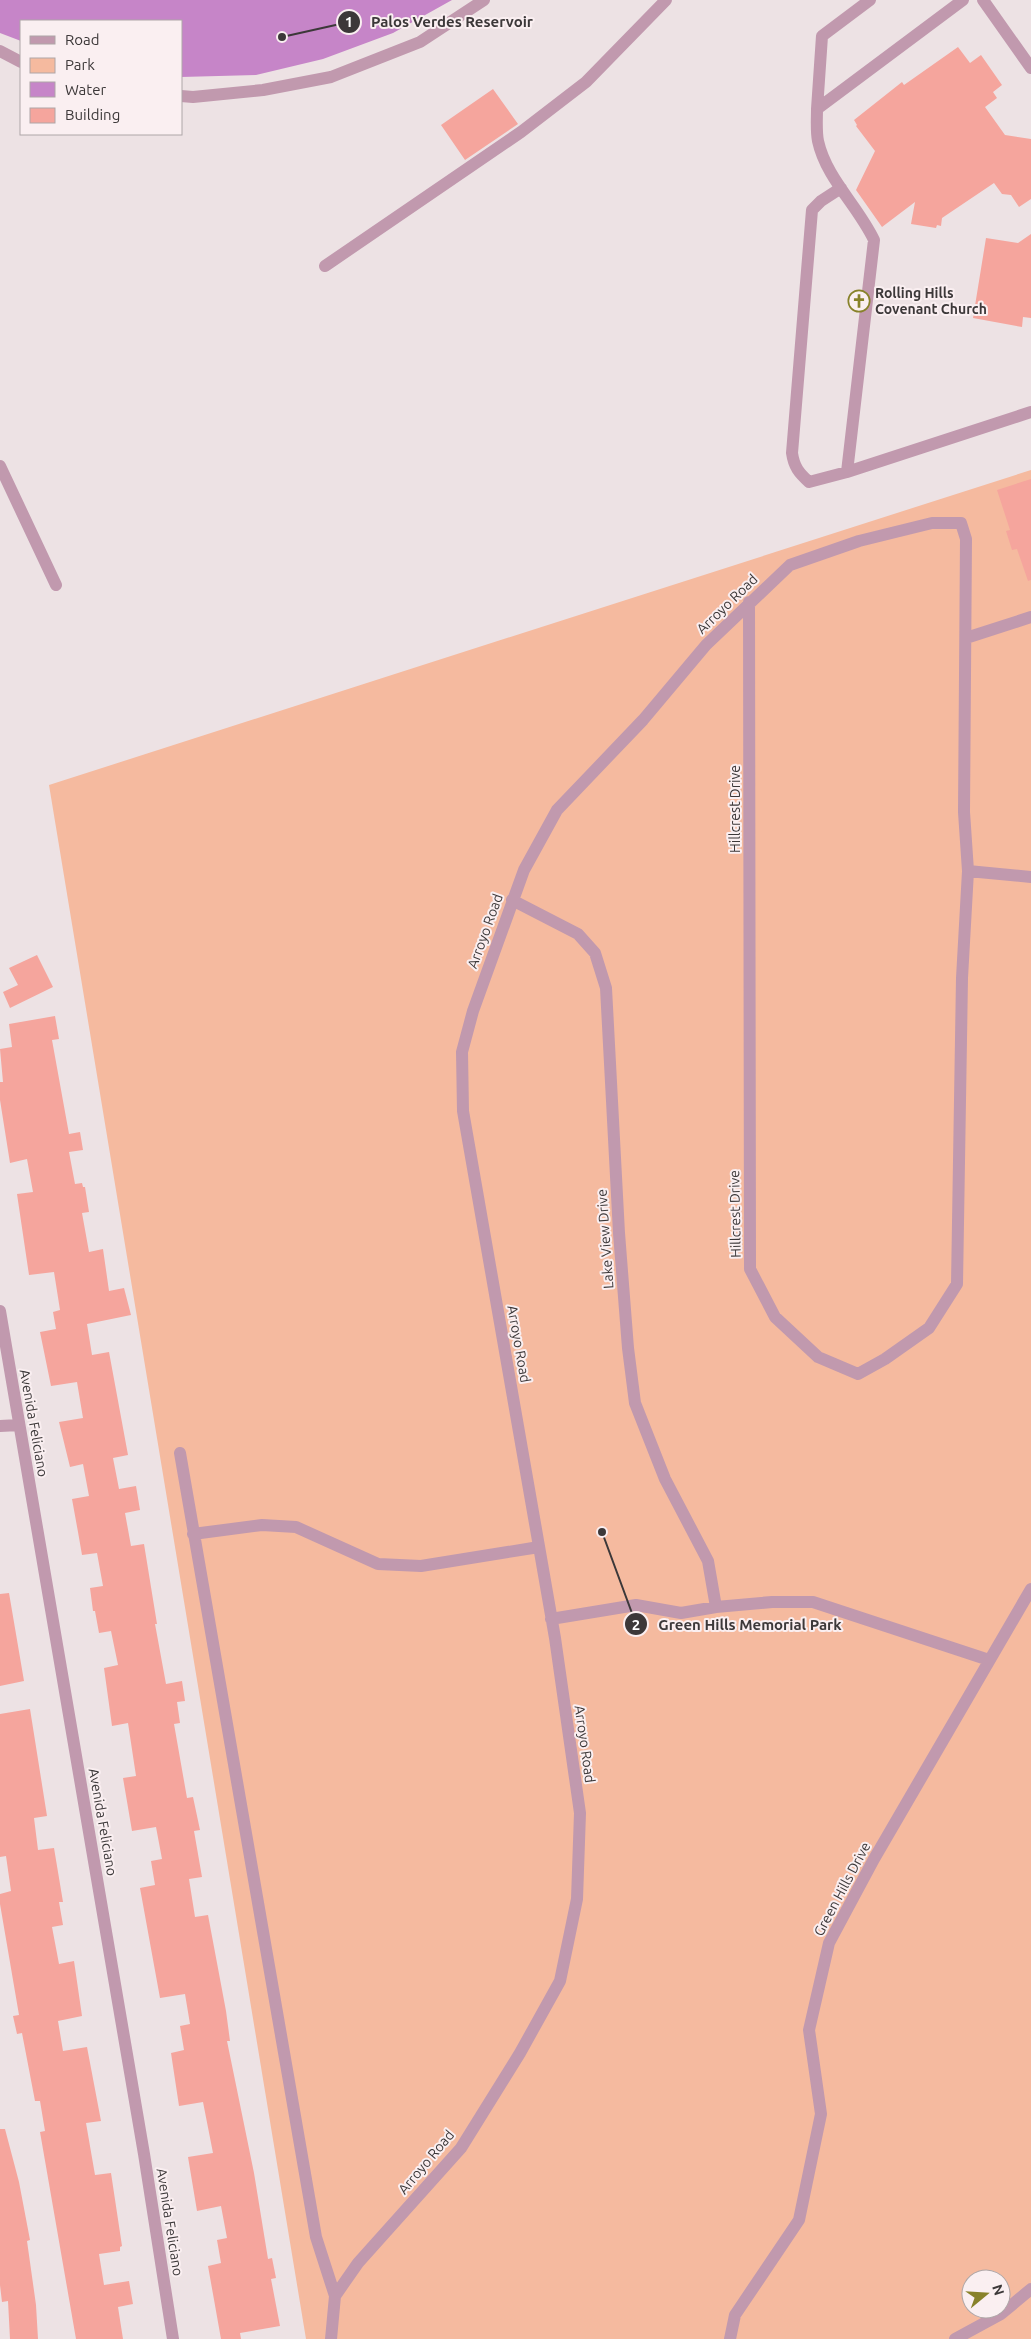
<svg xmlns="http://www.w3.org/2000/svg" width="1031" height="2339" viewBox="0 0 1031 2339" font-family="Ubuntu,sans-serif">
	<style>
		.green { fill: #f5ba9f; fill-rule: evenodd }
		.water { fill: #c685c8 }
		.building { fill: #f5a59d }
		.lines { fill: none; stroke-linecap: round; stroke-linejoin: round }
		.minor { stroke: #c199ae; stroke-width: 12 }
		.labels { text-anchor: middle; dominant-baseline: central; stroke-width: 4; stroke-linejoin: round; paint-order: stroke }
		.poi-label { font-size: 14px; font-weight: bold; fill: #3c3839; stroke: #faeff1; text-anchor: start }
		.street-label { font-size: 14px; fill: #3c3839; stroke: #faeff1 }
		.leader { fill: none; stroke: #3c3839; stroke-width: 2 }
		.callout-dot { fill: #3c3839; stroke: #faeff1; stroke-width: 2 }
		.mark-label { font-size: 15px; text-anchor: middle; font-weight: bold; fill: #fff }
		.callout-label { font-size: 15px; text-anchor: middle; font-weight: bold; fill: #3c3839; stroke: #faeff1; stroke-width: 4; stroke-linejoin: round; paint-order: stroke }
	</style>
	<rect width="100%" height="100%" fill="#ede2e4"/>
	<path class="green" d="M1031,470V2339H306L49,785ZM971,2279H1001V2309H971Z"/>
	<path class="water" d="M0,0H452L393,33L323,59L256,75L181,77V21H21V41L0,33Z"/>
	<path class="building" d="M958,47L970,63L981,55L1002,85L993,92L997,98L985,107L1005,135L1031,139V199L1019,207L1011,195L1002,194L994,183L942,218L941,226L937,225L936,228L911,224L915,202L882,227L856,190L875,151L856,126L857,125L854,120L902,82L904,85Z
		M493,89L518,124L465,160L441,125Z
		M1031,234V318L1023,317L1022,327L973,318L986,238L1018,243Z
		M1031,479V580L1028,581L1017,549L1012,550L1006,531L1010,530L997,490Z
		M37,955L53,987L10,1008L3,992L18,985L9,968Z
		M55,1016L59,1039L52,1040L69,1134L80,1132L83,1150L69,1152L75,1184L82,1183L83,1187H85L89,1212L82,1213L89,1252L103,1249L109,1291L124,1288L131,1315L87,1324L92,1355L109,1352L128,1455L113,1458L119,1489L136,1486L140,1510L125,1513L131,1546L144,1544L157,1624H155L166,1684L182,1681L185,1701L177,1702L180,1723L174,1724L187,1798L193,1797L200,1830L194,1831L202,1877L189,1879L195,1917L208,1915L226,2011L230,2041H227L254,2173L268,2259L272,2258L276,2278L271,2279L280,2326L240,2333L241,2339H221L208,2266L221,2263L217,2240L227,2238L221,2206L197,2211L188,2157L213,2153L203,2102L179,2106L171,2053L184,2050L180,2026L190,2024L185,1994L160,1998L140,1888L155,1885L151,1861L162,1859L156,1827L132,1831L123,1778L136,1776L128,1723L112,1726L104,1668L118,1665L111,1631L99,1633L95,1611H93L90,1588L103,1586L97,1553L82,1555L78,1532L72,1499L89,1496L83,1464L70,1467L59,1422L83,1418L77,1382L51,1386L40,1332L56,1329L53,1312L60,1310L54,1272L29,1275L17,1194L33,1192L27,1159L10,1163L0,1100V1082H3L0,1049L12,1047L9,1024Z
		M9,1593L24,1681L0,1686V1594Z
		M30,1709L47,1816L34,1818L38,1850L54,1848L63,1902H59L63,1925L52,1927L59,1964L74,1961L82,2016L58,2021L63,2051L87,2047L101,2121L86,2123L95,2175L111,2173L122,2246L120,2247V2251L99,2254L104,2285L129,2281L133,2304L118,2307L123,2339H76L40,2132L45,2131L40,2101H35L22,2033L17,2034L13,2016L19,2015L0,1904V1894L11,1891L6,1856L0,1857V1714Z
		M0,2129H5L19,2182L30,2240L27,2241L36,2305L38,2339H10L8,2301L2,2302L0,2285Z"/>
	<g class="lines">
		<path class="minor" d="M963,0L817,109C817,119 816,131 818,141C826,178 858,206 874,240L847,472L1031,412
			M983,0L1031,68
			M0,51L21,62
			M181,96L193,97L263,90L331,77L420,42L484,0
			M817,109L822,36L870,0
			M841,188L821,201L812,210L792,453C794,467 799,473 809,482L847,472
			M325,266L521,132L586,82L666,0
			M0,466L56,585
			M749,602L750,1269L775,1317L818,1357L858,1374L885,1359L929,1328L957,1284L962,978L968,871L1031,877
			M966,638L1031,617
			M512,900L578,934L595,953L606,988L619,1233L628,1348L635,1403L665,1479L708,1561L716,1607
			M0,1311L144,2154L173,2339
			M0,1426L19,1425
			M180,1453L316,2237L335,2296
			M193,1534L262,1525L296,1527L378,1564L421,1566L539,1547
			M551,1619L636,1605L681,1613L716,1607L772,1602H813L989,1660
			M331,2339L335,2296L358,2263L461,2148L520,2053L560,1981L577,1899L580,1813L555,1638L463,1111L462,1052L473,1011L524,870L557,810L643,720L706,645L790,565L859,541L932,523H961L966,539L964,812L968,871
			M730,2339L735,2315L799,2220L821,2114L809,2030L829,1943L874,1859L1031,1589
			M955,2339L1001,2314L1031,2289"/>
	</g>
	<defs>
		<g id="church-ring" transform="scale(1.125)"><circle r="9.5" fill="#faeff1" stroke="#88822a" stroke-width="1.5"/><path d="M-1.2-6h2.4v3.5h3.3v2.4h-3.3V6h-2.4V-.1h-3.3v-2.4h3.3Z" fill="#88822a"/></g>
	</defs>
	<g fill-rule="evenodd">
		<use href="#church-ring" x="859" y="301"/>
	</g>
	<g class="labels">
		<g class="poi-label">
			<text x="875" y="293">Rolling Hills<tspan x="875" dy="16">Covenant Church</tspan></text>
		</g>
		<g class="street-label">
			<text transform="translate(727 604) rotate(-44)">Arroyo Road</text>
			<text transform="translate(735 809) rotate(-90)">Hillcrest Drive</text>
			<text transform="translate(485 931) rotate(-70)">Arroyo Road</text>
			<text transform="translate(735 1214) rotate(-91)">Hillcrest Drive</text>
			<text transform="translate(605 1239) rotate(-94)">Lake View Drive</text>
			<text transform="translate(519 1344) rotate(80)">Arroyo Road</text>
			<text transform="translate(34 1423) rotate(80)">Avenida Feliciano</text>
			<text transform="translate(585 1744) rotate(82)">Arroyo Road</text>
			<text transform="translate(103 1822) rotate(80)">Avenida Feliciano</text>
			<text transform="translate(842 1889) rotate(-62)">Green Hills Drive</text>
			<text transform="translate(426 2162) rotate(-50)">Arroyo Road</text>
			<text transform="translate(170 2222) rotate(81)">Avenida Feliciano</text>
		</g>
	</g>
	<path class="leader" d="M282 37L349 22M602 1532L636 1624"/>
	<g class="callout-dot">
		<circle cx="282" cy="37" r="5"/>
		<circle cx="602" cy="1532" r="5"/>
		<circle cx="349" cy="22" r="12"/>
		<circle cx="636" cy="1624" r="12"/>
	</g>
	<g class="mark-label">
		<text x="349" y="27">1</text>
		<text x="636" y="1630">2</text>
	</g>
	<g class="callout-label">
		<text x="452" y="27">Palos Verdes Reservoir</text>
		<text x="750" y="1630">Green Hills Memorial Park</text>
	</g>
	<rect x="20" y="20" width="162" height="115" fill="#faeff1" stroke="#aea6a7"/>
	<rect x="30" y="36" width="25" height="8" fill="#c199ae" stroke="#aea6a7"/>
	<text x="65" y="45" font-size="15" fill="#3c3839">Road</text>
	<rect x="30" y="58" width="25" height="15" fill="#f5ba9f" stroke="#aea6a7"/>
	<text x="65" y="70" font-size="15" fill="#3c3839">Park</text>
	<rect x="30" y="82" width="25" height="15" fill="#c685c8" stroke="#aea6a7"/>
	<text x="65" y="95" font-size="15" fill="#3c3839">Water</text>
	<rect x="30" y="108" width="25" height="15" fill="#f5a59d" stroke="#aea6a7"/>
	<text x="65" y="120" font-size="15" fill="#3c3839">Building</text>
	<g transform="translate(986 2294) rotate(72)"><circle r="24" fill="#faeff1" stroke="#aea6a7"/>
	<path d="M0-4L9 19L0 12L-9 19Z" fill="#88822a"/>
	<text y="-8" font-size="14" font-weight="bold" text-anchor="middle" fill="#3c3839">N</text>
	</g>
</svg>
